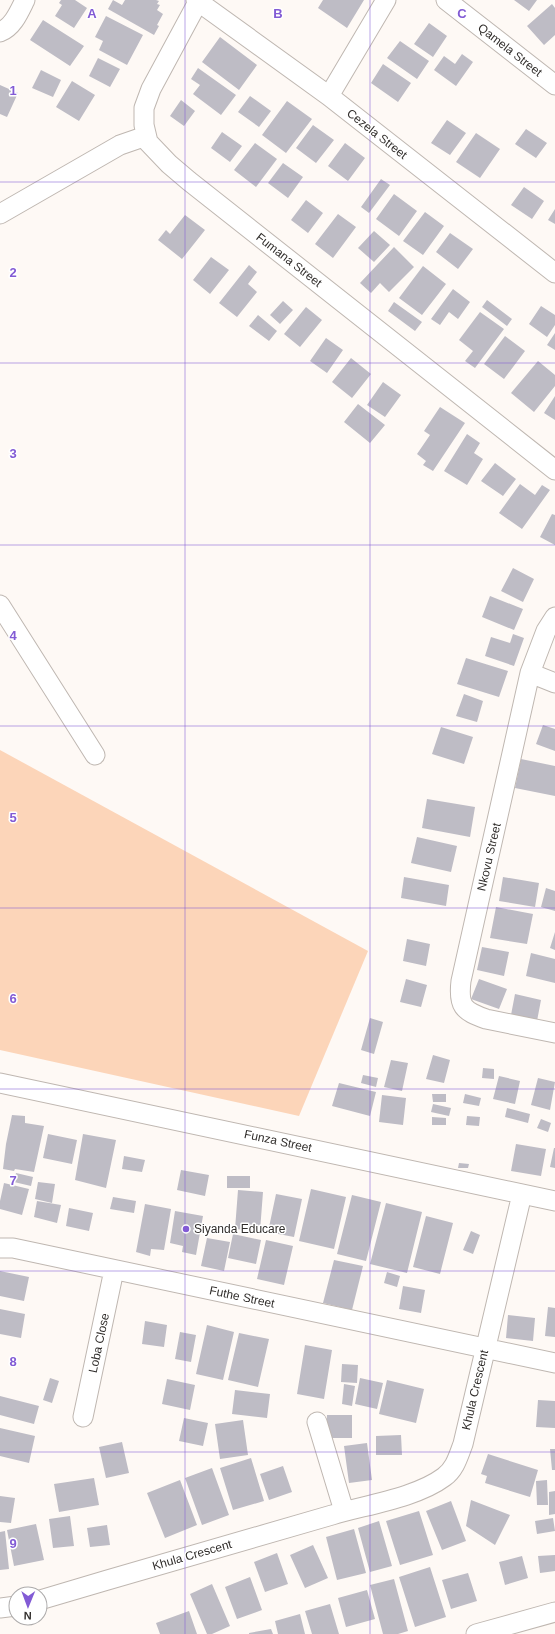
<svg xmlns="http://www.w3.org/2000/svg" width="555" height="1634" viewBox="0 0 555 1634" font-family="Helvetica,sans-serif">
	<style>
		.green { fill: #fcd5b9 }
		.building { fill: #bebcc5 }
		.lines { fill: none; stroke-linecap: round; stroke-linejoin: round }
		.street-casing { stroke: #bfb7b1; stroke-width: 21 }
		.street { stroke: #fff; stroke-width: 19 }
		.grid { fill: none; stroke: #825bd5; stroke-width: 1; stroke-opacity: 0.55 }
		.poi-dot { fill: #825bd5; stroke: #fff; stroke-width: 1.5 }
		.labels { text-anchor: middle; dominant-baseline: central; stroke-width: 3; stroke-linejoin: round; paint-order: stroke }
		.street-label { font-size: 12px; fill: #312e2c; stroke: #fff }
		.poi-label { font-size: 12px; fill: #312e2c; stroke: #fff; text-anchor: start }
		.grid-label { font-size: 13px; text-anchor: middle; font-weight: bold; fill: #825bd5; stroke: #fff; stroke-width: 3; stroke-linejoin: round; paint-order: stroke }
	</style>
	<rect width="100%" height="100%" fill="#fef9f5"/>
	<path class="green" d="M0,750L368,951L299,1116L0,1050Z"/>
	<path class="building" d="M61,0H75L87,8L74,28L55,16L62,5L59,3Z
		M113,0L122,5L125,0H156L159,1L157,4L160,5L157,10L163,14L157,25L159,26L154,35L108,9Z
		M323,0H364L347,28L318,8Z
		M514,0H537L529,11Z
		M552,4L555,8V35L544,45L527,26Z
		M106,16L143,35L127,65L99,50L103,41L95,37Z
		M43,20L84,46L70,66L30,40Z
		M429,23L447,36L433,57L414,44Z
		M220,37L257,65L239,90L202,62Z
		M400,41L429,61L417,79L387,58Z
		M462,54L473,62L456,86L434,70L444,56L455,64Z
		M98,58L120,69L110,87L89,76Z
		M383,64L411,83L398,102L371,83Z
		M198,68L236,95L221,115L193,94L200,85L191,79Z
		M41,70L61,80L53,97L32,88Z
		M72,81L95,95L79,121L56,107Z
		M0,85L18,93L7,117L0,114Z
		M250,96L271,111L259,127L238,112Z
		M181,100L195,111L184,126L170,116Z
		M287,101L312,119L286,153L262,135Z
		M447,120L466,133L450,155L431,143Z
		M313,125L334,140L316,163L296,148Z
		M526,129L547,143L536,158L515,144Z
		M222,132L242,146L230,162L211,148Z
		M476,133L500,149L480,178L456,162Z
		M255,143L277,159L256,187L234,170Z
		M345,143L365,158L348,181L328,166Z
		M283,163L303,177L288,198L268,183Z
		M381,179L390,185L369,213L361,207Z
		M524,187L544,201L532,219L511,205Z
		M394,194L417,211L399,236L376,219Z
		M306,200L323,213L308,233L291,220Z
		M555,209V224L548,220Z
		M425,212L444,226L423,255L403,241Z
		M338,214L356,227L333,258L315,244Z
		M185,215L205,230L182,259L158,240L166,230L170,234Z
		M374,231L390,245L374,262L358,248Z
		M450,233L473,249L458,269L436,252Z
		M394,247L414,267L389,292L380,283L371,293L360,283Z
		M211,257L229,270L210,294L193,280Z
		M249,265L257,272L248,284L257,292L237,317L219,303Z
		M423,266L446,284L422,315L399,298Z
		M453,289L470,302L458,319L449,312L440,325L431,319Z
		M487,300L512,319L507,326L482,307Z
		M283,301L293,310L280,324L270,315Z
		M394,302L422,322L415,331L388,311Z
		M541,306L555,315V325L547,337L529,324Z
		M306,307L322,320L300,347L284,334Z
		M480,312L504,329L475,368L465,361L473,351L459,340Z
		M258,315L277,331L269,341L249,326Z
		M555,333V350L547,345Z
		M505,336L525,351L504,379L484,364Z
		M326,338L343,350L327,373L310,361Z
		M351,358L371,374L352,398L332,382Z
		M538,361L555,375V386L534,412L511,393Z
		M383,382L401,395L385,417L367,405Z
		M555,396V420L544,413Z
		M358,404L385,425L370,443L344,422Z
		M440,407L465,423L433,471L423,465L426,461L417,454L430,435L424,431Z
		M467,434L480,443L474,453L483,459L467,485L444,471Z
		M495,463L516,479L503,496L481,481Z
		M520,484L535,495L542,485L550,490L522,529L499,513Z
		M552,514L555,515V545L540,537Z
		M513,568L534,579L523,602L501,591Z
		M490,596L523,609L514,630L482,617Z
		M513,634L524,638L514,666L485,656L491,637L510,643Z
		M466,658L508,671L499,697L457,684Z
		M464,694L483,701L477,722L456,716Z
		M543,725L555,729V751L536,744Z
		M441,727L473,737L464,764L432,754Z
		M521,759L555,766V796L515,788Z
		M427,799L475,807L470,837L422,828Z
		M417,837L457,846L451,872L411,863Z
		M404,877L449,885L446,906L401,898Z
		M503,877L539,883L535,907L499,901Z
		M546,888L555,891V911L541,907Z
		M496,907L533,914L527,944L490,938Z
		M555,932V950L550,948Z
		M407,939L430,944L426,966L403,961Z
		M482,947L509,952L504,976L477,970Z
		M531,953L555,959V983L526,976Z
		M406,979L427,985L421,1007L400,1002Z
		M479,979L507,989L499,1009L471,999Z
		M515,994L541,1000L537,1021L511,1015Z
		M370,1018L383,1022L374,1054L361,1050Z
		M433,1055L450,1060L444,1083L426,1079Z
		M391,1060L408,1063L402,1091L384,1087Z
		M483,1068L494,1069V1079L482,1078Z
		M363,1075L378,1078L376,1087L361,1083Z
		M499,1076L520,1081L515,1104L493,1099Z
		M538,1078L555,1082L550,1110L531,1105Z
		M339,1083L376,1092L370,1116L332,1106Z
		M432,1094H446V1102H433Z
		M465,1094L481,1098L479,1106L463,1103Z
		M382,1095L406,1098L403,1125L379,1122Z
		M433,1104L451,1108L449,1116L431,1112Z
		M507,1108L530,1114L528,1123L505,1117Z
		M12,1115L25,1116V1123L44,1126L34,1172L15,1169L14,1171L3,1169L6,1144Z
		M467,1116L480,1117L479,1126L466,1125Z
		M432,1117L446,1118V1125H432Z
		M541,1119L551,1123L548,1132L537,1128Z
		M48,1134L77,1140L72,1164L43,1158Z
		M83,1134L116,1140L106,1188L75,1180Z
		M516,1144L546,1149L541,1176L511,1171Z
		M554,1148H555V1168L550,1167Z
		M124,1156L145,1160L142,1172L122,1169Z
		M459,1163L469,1164L468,1168H458Z
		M181,1170L209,1175L205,1196L177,1190Z
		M16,1173L33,1177L31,1186L14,1182Z
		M227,1176H250V1188H227Z
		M38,1182L55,1184L52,1203L35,1199Z
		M4,1183L29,1189L22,1215L0,1209V1201Z
		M311,1189L346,1197L334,1249L299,1241Z
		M238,1190L263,1192L260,1231L235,1229Z
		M276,1194L302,1199L294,1237L268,1232Z
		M352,1195L381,1202L366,1261L337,1254Z
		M113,1197L136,1201L134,1213L110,1209Z
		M37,1201L61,1205L57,1223L34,1217Z
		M386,1203L422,1212L407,1273L370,1264Z
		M145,1204L171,1209L164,1250L151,1249L150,1256L136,1252Z
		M69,1208L93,1213L89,1231L66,1226Z
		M175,1211L203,1216L196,1255L182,1252L183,1246L170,1243Z
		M426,1216L453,1223L440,1274L413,1267Z
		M471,1231L480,1235L473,1254L463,1250Z
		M233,1234L261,1240L256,1264L228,1258Z
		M207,1238L230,1242L224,1271L201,1266Z
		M266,1240L293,1246L284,1285L257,1279Z
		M334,1260L363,1266L352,1310L323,1303Z
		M0,1271L29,1277L24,1301L0,1296Z
		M387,1272L400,1276L397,1287L384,1283Z
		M403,1286L425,1290L421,1313L399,1309Z
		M548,1307L555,1308V1337L545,1336Z
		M0,1309L25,1314L21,1338L0,1334Z
		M508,1315L535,1318L533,1341L506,1338Z
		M145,1321L167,1325L164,1347L142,1344Z
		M207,1325L234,1332L223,1380L196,1374Z
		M180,1332L196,1335L191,1362L175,1359Z
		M239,1333L269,1339L258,1387L228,1380Z
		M305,1345L332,1350L324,1399L297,1394Z
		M342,1364L358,1365L357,1383L341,1382Z
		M50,1378L59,1381L52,1403L43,1400Z
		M360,1378L383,1383L377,1409L355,1404Z
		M167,1379L195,1385L190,1410L162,1404Z
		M387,1380L424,1389L416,1423L379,1414Z
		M344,1384L355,1386L352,1406L342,1404Z
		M235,1390L270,1394L267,1418L232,1414Z
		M0,1396L39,1406L34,1424L0,1415Z
		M538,1400L555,1401V1428L536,1427Z
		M327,1415H352V1438H326Z
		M184,1418L208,1423L203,1446L179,1441Z
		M243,1420L248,1455L220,1459L215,1424Z
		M0,1428L35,1436L29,1463L0,1456Z
		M401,1435L402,1455H376V1436Z
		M122,1442L129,1473L106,1478L99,1447Z
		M367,1443L372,1480L349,1483L344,1446Z
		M550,1449H555V1470H552Z
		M488,1454L538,1470L530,1497L485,1483L487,1476L481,1474Z
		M251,1458L264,1501L233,1510L220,1468Z
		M283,1466L292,1492L269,1500L260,1474Z
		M212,1468L229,1515L202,1525L185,1478Z
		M94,1478L99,1505L59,1512L54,1484Z
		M180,1480L197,1525L165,1538L147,1493Z
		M547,1480L548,1505H537L536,1481Z
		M555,1491V1514L549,1515V1492Z
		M0,1496L15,1498L11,1523L0,1522Z
		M471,1500L510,1515L495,1545L466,1526Z
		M451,1501L466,1541L442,1550L426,1511Z
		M419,1511L433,1555L400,1565L386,1521Z
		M70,1516L74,1546L53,1548L49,1519Z
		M553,1518L555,1531L537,1534L535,1521Z
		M379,1521L392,1566L370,1572L358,1528Z
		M36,1524L44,1560L14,1566L7,1530Z
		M107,1525L110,1545L90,1547L87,1528Z
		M354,1529L366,1573L337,1580L326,1537Z
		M5,1531L9,1569L0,1570V1532Z
		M313,1545L328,1578L305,1588L290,1555Z
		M277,1553L288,1584L265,1592L254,1562Z
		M555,1555V1571L540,1573L538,1556Z
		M522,1556L528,1578L505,1585L499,1562Z
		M430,1567L446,1617L415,1627L399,1577Z
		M468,1573L477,1601L451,1609L442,1580Z
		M250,1577L262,1610L237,1619L225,1587Z
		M394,1579L408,1631L398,1634H383L370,1585Z
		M212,1584L230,1626L212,1634H207L190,1594Z
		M367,1590L375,1619L346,1627L338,1598Z
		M330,1604L339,1634H312L305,1611Z
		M189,1611L197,1634H160L156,1623Z
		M300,1614L305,1634H278L275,1621Z
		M271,1629L273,1634H249V1633Z"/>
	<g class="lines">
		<g class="street-casing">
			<path id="street" d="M196,0L329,96L555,273
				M199,0L151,89L144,108V125L148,142L169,164L189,181L555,470
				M446,0L555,85
				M0,32C13,27 19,12 25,0
				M329,96L386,0
				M0,214L120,145L146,136
				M0,605L95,755
				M555,617L546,631L530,673L461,981C458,1006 463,1011 486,1019L555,1033
				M530,673L555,683
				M0,1083L555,1201
				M0,1248H13L555,1363
				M83,1417L114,1270
				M317,1422L344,1511
				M40,1600C137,1571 234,1543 332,1515C365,1505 416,1498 444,1477C455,1469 458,1457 463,1444L522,1194
				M0,1608L16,1606
				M476,1634L555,1612"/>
		</g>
		<use href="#street" class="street"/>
	</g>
	<path class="grid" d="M185,0V1634M370,0V1634M0,182H555M0,363H555M0,545H555M0,726H555M0,908H555M0,1089H555M0,1271H555M0,1452H555"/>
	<circle class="poi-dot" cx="186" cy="1229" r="4"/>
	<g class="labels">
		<g class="street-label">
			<text transform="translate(510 50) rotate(38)">Qamela Street</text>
			<text transform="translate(377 134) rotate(38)">Cezela Street</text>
			<text transform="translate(289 260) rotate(38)">Fumana Street</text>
			<text transform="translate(489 857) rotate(-77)">Nkovu Street</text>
			<text transform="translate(278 1141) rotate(12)">Funza Street</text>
			<text transform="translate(242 1297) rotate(12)">Futhe Street</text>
			<text transform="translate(99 1343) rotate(-78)">Loba Close</text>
			<text transform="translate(475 1390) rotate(-77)">Khula Crescent</text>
			<text transform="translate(192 1555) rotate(-16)">Khula Crescent</text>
		</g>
		<g class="poi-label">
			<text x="194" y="1229">Siyanda Educare</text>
		</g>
	</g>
	<g class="grid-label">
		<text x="92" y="18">A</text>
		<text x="278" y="18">B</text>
		<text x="462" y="18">C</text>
		<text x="13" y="95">1</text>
		<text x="13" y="277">2</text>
		<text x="13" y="458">3</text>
		<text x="13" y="640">4</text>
		<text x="13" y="822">5</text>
		<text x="13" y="1003">6</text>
		<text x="13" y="1185">7</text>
		<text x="13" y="1366">8</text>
		<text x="13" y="1548">9</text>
	</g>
	<g transform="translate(28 1606) rotate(181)"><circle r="19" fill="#ffffff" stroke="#adabab"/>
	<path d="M0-3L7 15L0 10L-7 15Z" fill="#825bd5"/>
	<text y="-6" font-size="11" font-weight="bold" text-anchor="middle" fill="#312e2c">N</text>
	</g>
</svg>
